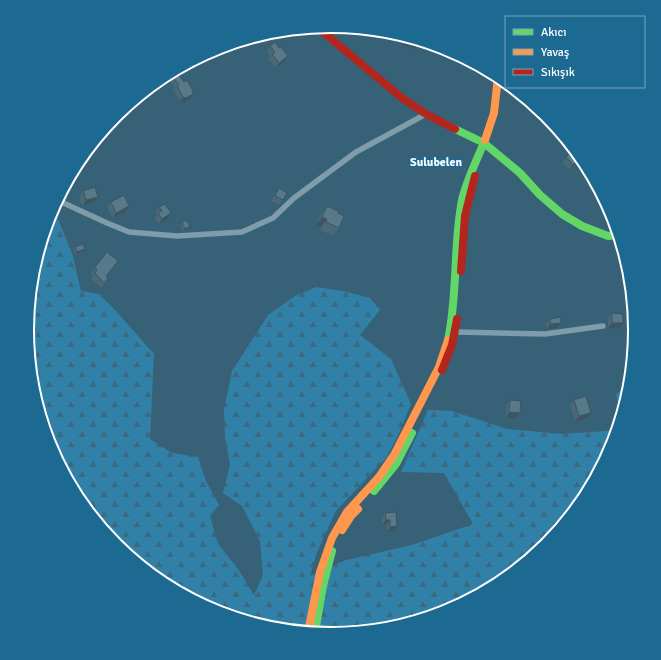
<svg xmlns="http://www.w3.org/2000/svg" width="661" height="660" viewBox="0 0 661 660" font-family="Signika,sans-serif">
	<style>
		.forest { fill: url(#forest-firs) }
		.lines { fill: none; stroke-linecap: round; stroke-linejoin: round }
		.street { stroke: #7f9caa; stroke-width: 5.5 }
		.fast { stroke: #63d668; stroke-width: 8 }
		.slow { stroke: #ff974d; stroke-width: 8 }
		.jam { stroke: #b3261e; stroke-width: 8 }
		.wall { fill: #4b6877 }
		.shaded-wall { fill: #3d5561 }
		.building { fill: #57798a; stroke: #3d5561 }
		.labels { text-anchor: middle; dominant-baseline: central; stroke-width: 3.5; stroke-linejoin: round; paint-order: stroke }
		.neighbourhood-label { font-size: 12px; font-weight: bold; fill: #fff; stroke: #1c6992 }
		.rim { fill: none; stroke: #fff; stroke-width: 2 }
	</style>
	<defs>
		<pattern id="forest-firs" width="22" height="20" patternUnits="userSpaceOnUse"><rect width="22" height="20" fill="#3080a8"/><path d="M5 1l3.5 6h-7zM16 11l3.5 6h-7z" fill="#3d697f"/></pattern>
	</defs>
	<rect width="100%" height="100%" fill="#376177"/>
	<path class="forest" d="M48,218L58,219L72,253L81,291L99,294L115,310L154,354L150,439L172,453L198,457L206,481L219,505L210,516L218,544L238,569L254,595L263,575L260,541L242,506L223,493L230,465L225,438L224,410L232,371L268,315L295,296L316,287L343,291L370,298L380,310L360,335L391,359L411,404L400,431L387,457L336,511L317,552L310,576L346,560L412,545L473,524L444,473L401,472L428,410L452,411L507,429L561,434L606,431L617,428L611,447L583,499L545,545L499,583L447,611L390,628L330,634L271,628L214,611L161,583L115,545L78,499L50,446L32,389L27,330L32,270Z
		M629,381V390L621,415L616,395Z"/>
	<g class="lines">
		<path class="street" d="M211,51L219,48
			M57,200L107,223L129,232L177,236L242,232L273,218L294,198L356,152L426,114
			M457,332L545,334L603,326"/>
		<path class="fast" d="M455,129L484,143L520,173L540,195L562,214L582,226L608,236L618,235
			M448,340C458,294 453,246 462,200C467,179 477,160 485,140
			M374,491L396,464L412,433
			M315,632L323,586L332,551"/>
		<path class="slow" d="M485,140L494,113L498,77
			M342,530L351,516L358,509
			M308,632L320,572L332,538L347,512L379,477L394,455L439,367L448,340"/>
		<path class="jam" d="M317,27L402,98L426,114L455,129
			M461,271L465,216L475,176
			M442,370L452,345L457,319"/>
	</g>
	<path class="wall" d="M405,36L420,41L415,49L402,44Z
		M270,46L279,48L288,56L285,61L276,68L268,59L270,56L267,51Z
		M173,78L193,94L189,99L183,103L180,101L173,90L175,88L170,82Z
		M566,157L577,162L570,170L563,163Z
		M279,188L283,200L279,205L271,201Z
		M83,191L94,202L82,206L79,196Z
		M111,202L129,206L126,212L112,218L107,207Z
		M327,206L338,213L339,228L333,236L320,230L321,227L316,225L321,214Z
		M159,207L171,213L167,219L159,224L155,218L157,215L155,212Z
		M182,223L190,226L188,228L183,231L180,226Z
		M75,247L83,251L75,255L73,250Z
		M114,266L106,276L105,283L101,288L91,278L93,275L91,272L95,267Z
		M612,313L623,323L619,329L608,328V319Z
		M550,319L561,323L557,328L547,329L546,324Z
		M510,400L517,418H506V406Z
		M574,400L587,418L575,422L570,405Z
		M396,512L394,531L387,532L386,525H382V518L385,513Z"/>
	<path class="shaded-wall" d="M407,37L420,41L415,49L402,44Z
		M288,56L285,61L276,68L279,63Z
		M193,94L189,99L183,103L180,101L183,97Z
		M580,158L577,162L570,170L573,165Z
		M98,197L94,202L82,206L86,200Z
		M129,206L126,212L112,218L116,213Z
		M171,213L167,219L159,224L162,219Z
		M322,217L327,219L321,227L316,225Z
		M190,226L188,228L183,231L185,229Z
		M85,249L83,251L75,255L77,252Z
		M561,323L557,328L547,329L550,324Z
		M612,323H623L619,329L608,328Z
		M509,412L520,413L517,418H506Z
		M591,413L587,418L575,422L579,416Z
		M386,520H390L386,525H382Z
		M397,526L394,531L387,532L390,527Z"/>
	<path class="building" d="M275,42L279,48L281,47L288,56L279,63L272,54L275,52L270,46Z
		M178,74L184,82L187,80L193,91V94L186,98L183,97L177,86L179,84L173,78Z
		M574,150L580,158L573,165L566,157Z
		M95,187L98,197L86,200L83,191Z
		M279,188L287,193L283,200L275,196Z
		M124,195L129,206L116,213L111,202Z
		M165,204L171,213L162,219L158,213L162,211L159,207Z
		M327,206L338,211V213L344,216L339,228L326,222L327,219L322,217Z
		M186,220L190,226L185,229L182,223Z
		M83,244L85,249L77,252L75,247Z
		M107,252L118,261L106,276L108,278L104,283L95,273L97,270L95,267Z
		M612,313L623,314V323H612Z
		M560,317L561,323L550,324V319Z
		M586,396L591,413L579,416L574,400Z
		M510,400L521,401L520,413L509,412Z
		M396,512L397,526L390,527V520H386L385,513Z"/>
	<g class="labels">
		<g class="neighbourhood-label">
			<text x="436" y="162">Sulubelen</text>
		</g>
	</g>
	<path d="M0 0H661V660H0ZM34 330a297 297 0 1 1 594 0a297 297 0 1 1-594 0Z" fill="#1c6992" fill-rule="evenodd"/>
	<path class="rim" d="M34 330a297 297 0 1 1 594 0a297 297 0 1 1-594 0Z"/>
	<rect x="505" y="16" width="140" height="72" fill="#1c6992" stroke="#77a5be"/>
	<rect x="513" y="29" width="20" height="6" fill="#63d668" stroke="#77a5be"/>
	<text x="541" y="36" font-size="12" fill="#ffffff">Akıcı</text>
	<rect x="513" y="49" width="20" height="6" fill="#ff974d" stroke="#77a5be"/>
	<text x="541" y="56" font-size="12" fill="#ffffff">Yavaş</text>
	<rect x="513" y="69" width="20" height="6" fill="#b3261e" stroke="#77a5be"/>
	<text x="541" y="76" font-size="12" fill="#ffffff">Sıkışık</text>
</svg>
